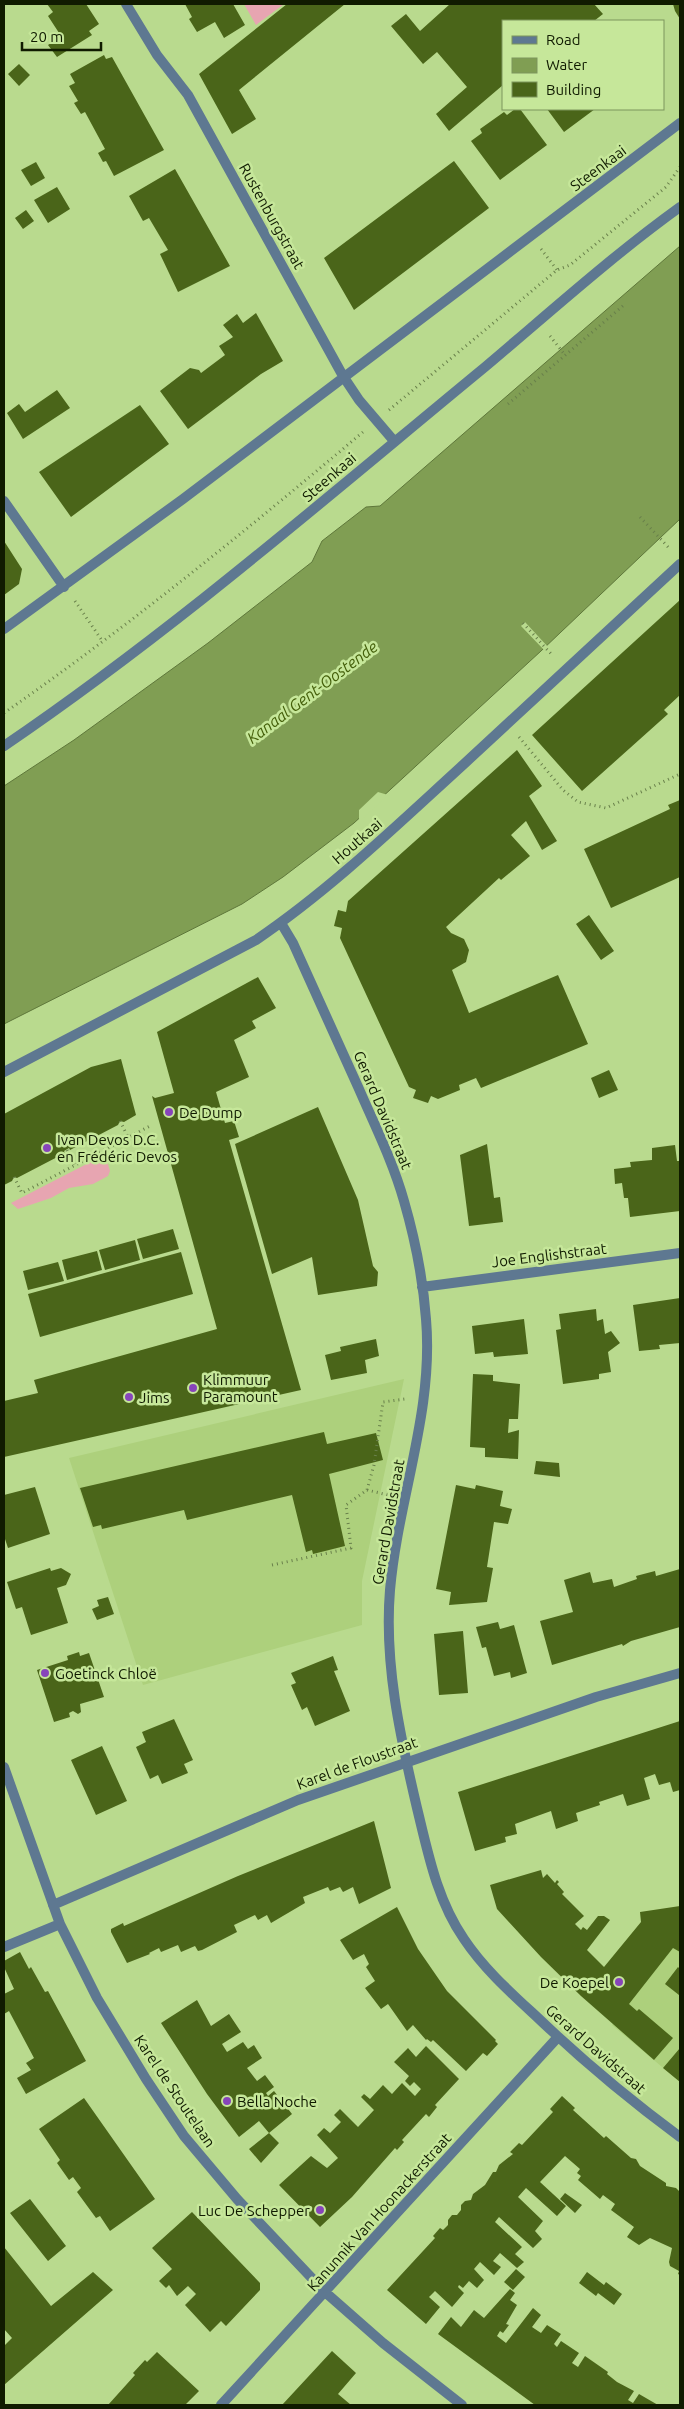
<svg xmlns="http://www.w3.org/2000/svg" width="684" height="2409" viewBox="0 0 684 2409" font-family="Ubuntu,sans-serif">
	<style>
		.built { fill: #add07c }
		.green { fill: #e7a5b1 }
		.water { fill: #809e53; stroke: #5e773a }
		.pier { fill: #b9da8e }
		.building { fill: #4a6519 }
		.lines { fill: none; stroke-linecap: round; stroke-linejoin: round }
		.path { stroke: #69804b; stroke-width: 3; stroke-dasharray: 1 4; stroke-linecap: butt }
		.street { stroke: #5e7891; stroke-width: 10 }
		.poi-dot { fill: #8745ba; stroke: #c6e79a; stroke-width: 2 }
		.labels { text-anchor: middle; dominant-baseline: central; stroke-width: 5; stroke-linejoin: round; paint-order: stroke }
		.street-label { font-size: 15px; fill: #101b00; stroke: #c6e79a }
		.poi-label { font-size: 15px; fill: #101b00; stroke: #c6e79a; text-anchor: start }
		.water-label { font-size: 16px; font-style: italic; fill: #445f0a; stroke: #c6e79a }
	</style>
	<rect width="100%" height="100%" fill="#b9da8e"/>
	<path class="built" d="M404,1379L362,1581V1625L143,1685L69,1458Z
		M680,1939V2082L612,2025Z"/>
	<path class="green" d="M244,4H284L256,25Z
		M108,1153L106,1158L110,1171L108,1176L93,1184L69,1188L51,1198L18,1209L11,1203Z"/>
	<path class="water" d="M680,246V519L541,651L354,823L283,877L242,904L4,1024V786L74,740L208,643L312,562L322,541L366,507L380,506Z"/>
	<path class="pier" d="M525,622L549,648L545,651L521,626Z
		M378,792L388,795L359,822V810Z"/>
	<path class="building" d="M47,4H86L99,24L89,31L92,35L57,57L48,45L61,36L48,16L53,12Z
		M185,4H233L245,25L224,38L215,22L197,32L189,19L192,17Z
		M287,4H345L239,90L256,119L232,134L199,74Z
		M450,4H594L603,14L594,21H503V85L449,131L436,114L467,87L437,52L423,64L391,26L406,14L420,31Z
		M673,4H680V19L675,11Z
		M104,55L106,59L112,57L164,150L114,176L106,161L103,162L98,153L105,149L85,112L81,114L74,103L78,101L69,86L75,83L70,74Z
		M19,64L30,75L19,86L8,74Z
		M515,109H520L547,145L500,180L471,141L482,133L480,129L504,112L507,115Z
		M547,109H595L564,132Z
		M454,161L489,208L354,310L324,258Z
		M36,162L45,178L31,186L21,170Z
		M175,169L230,266L178,292L160,254L168,250L149,218L143,221L129,196Z
		M57,187L70,209L48,223L34,200Z
		M26,210L34,221L23,229L15,218Z
		M256,313L283,361L261,374L188,429L160,391L190,368L199,370L201,373L225,355L219,346L233,337L223,325L237,314L243,323Z
		M57,390L70,408L23,439L7,413L19,404L25,412Z
		M140,405L169,444L71,517L39,472Z
		M4,541L22,569L19,584L4,595Z
		M680,600V695L664,710L668,714L582,791L532,735Z
		M517,750L542,786L529,796L557,841L542,850L526,821L511,835L530,856L501,880L499,878L446,927L451,933L464,939L469,950L466,962L452,970L469,1013L558,975L588,1044L481,1088L476,1078L459,1085L460,1090L438,1099L431,1096L428,1103L413,1098L416,1090L409,1087L340,938L342,928L334,926L338,910L346,912L348,901Z
		M680,800V877L611,908L584,849L670,809L668,805Z
		M589,915L614,951L601,960L576,924Z
		M258,977L276,1008L252,1021L256,1028L234,1040L249,1077L216,1092L225,1123L234,1121L239,1137L229,1140L301,1390L4,1457V1401L38,1393L34,1380L217,1329L152,1096L155,1098L174,1093L157,1032Z
		M121,1059L136,1115L124,1122L120,1121L118,1125L70,1150L69,1148L64,1151L65,1153L17,1178L14,1177L12,1181L4,1185V1114L91,1067Z
		M609,1070L618,1090L599,1098L591,1078Z
		M318,1107L358,1200L373,1266L378,1272L377,1286L318,1295L312,1257L272,1274L235,1144Z
		M487,1144L494,1198L500,1197L503,1222L469,1226L460,1155Z
		M675,1145L677,1161H680V1211L630,1217L628,1198H624L622,1183L615,1184L614,1169L631,1167L630,1162L652,1160V1148Z
		M173,1229L179,1249L143,1259L137,1239Z
		M135,1240L140,1260L105,1270L99,1250Z
		M97,1251L102,1270L67,1280L62,1260Z
		M181,1252L193,1294L40,1337L28,1294Z
		M58,1262L64,1281L28,1290L23,1271Z
		M680,1298V1343L659,1345L660,1349L639,1351L633,1305Z
		M596,1309L597,1321L603,1319L605,1334L611,1331L620,1343L608,1352L611,1372L599,1374V1379L563,1384L556,1330L561,1329L559,1314Z
		M524,1319L528,1354L494,1357L493,1352L475,1354L472,1326Z
		M376,1339L379,1356L365,1360L367,1373L331,1380L325,1355L341,1351L340,1347Z
		M473,1374L493,1375V1381L520,1384L518,1419H509L508,1433L519,1430L518,1459L485,1457V1448L470,1447Z
		M324,1432L327,1444L376,1433L383,1460L329,1474L345,1546L313,1554L312,1550L306,1552L292,1495L187,1520L184,1510L102,1529L101,1525L93,1527L80,1488Z
		M536,1461L559,1463L560,1477L534,1474Z
		M456,1485L475,1489L476,1485L503,1491L500,1506L512,1509L508,1524L494,1522L487,1567L493,1568L487,1602L449,1605L451,1592L436,1589Z
		M35,1487L50,1534L8,1548L4,1536V1495Z
		M50,1568L51,1571L61,1568L71,1574L66,1585L57,1588L68,1623L31,1635L22,1607L16,1609L7,1582Z
		M680,1569V1627L631,1641L623,1646L622,1644L552,1665L540,1621L573,1612L564,1580L590,1572L593,1583L612,1579L614,1587L637,1579L636,1576L655,1571L656,1576Z
		M108,1597L114,1614L97,1620L92,1609L99,1606L97,1600Z
		M498,1622L500,1629L514,1625L527,1673L511,1678L510,1672L494,1676L486,1647L482,1648L476,1627Z
		M463,1631L468,1693L439,1695L434,1634Z
		M79,1652L80,1656L89,1653L104,1697L80,1704L81,1712L78,1714L73,1711L69,1713L70,1717L54,1722L37,1670L68,1660L67,1656Z
		M333,1656L338,1670L334,1671L350,1711L315,1726L307,1707L302,1710L291,1685L296,1683L291,1673Z
		M174,1719L193,1760L184,1764L188,1773L162,1784L158,1775L150,1779L136,1747L146,1742L142,1732Z
		M680,1721V1790L673,1792L670,1782L659,1785L655,1774L644,1778L650,1799L627,1806L623,1794L599,1802L600,1805L576,1813L578,1821L556,1829L551,1811L515,1824L517,1834L505,1837L506,1842L475,1851L458,1792Z
		M102,1746L127,1801L96,1815L71,1760Z
		M374,1821L391,1888L359,1904L353,1887L343,1892L340,1887L330,1891L328,1887L303,1897L305,1903L271,1923L267,1915L258,1920L255,1915L234,1925L237,1932L202,1950L198,1951L195,1946L181,1952L178,1945L161,1952L159,1948L149,1953L150,1954L127,1963L111,1932V1929L123,1923L124,1926L238,1876Z
		M541,1870L543,1878L547,1874L555,1883L557,1880L559,1882L557,1884L564,1892L562,1894L584,1916L575,1924L581,1930L583,1927L587,1930L598,1916H604L610,1920L587,1950L604,1967L641,1922L640,1912L680,1906V1952L673,1948L629,2004L637,2011L639,2009L673,2038L654,2060L581,1996L541,1957L497,1909L490,1885Z
		M397,1907L418,1949L447,1991L496,2040L495,2041L498,2044L487,2056L483,2053L466,2071L433,2040L431,2042L427,2039L426,2040L413,2025L407,2031L388,2004L381,2009L365,1988L375,1981L366,1967L369,1964L364,1954L353,1960L340,1940Z
		M20,1952L29,1969L31,1967L45,1992L48,1991L86,2061L26,2094L17,2078L31,2070L26,2063L34,2058L9,2011L4,2014V1994L14,1989L4,1967V1961Z
		M678,1967L680,1969L679,1995L665,1984Z
		M197,2000L211,2026L229,2014L241,2032L222,2044L227,2052L243,2042L248,2049L254,2045L262,2058L247,2068L257,2081L265,2075L274,2087L266,2093L268,2096L274,2091L292,2114L269,2133L259,2121L239,2137L207,2094L161,2023Z
		M426,2046L459,2079L435,2105L437,2107L429,2117L426,2114L402,2140L404,2142L397,2150L395,2148L352,2197L320,2227L279,2185L311,2156L327,2168L338,2158L317,2135L324,2128L330,2133L341,2122L334,2115L340,2109L358,2127L374,2110L361,2097L364,2094L370,2099L383,2085L392,2094L402,2083L415,2096L421,2089L414,2082L410,2086L405,2081L409,2076L394,2062L408,2048L416,2057Z
		M680,2048V2082L663,2068Z
		M562,2096L575,2108L573,2110L604,2138L606,2136L631,2158L636,2159L640,2166L666,2183V2186L676,2188L680,2192V2275L678,2274L679,2271L670,2266L669,2262L672,2248L650,2238L639,2245L627,2237L634,2227L611,2210L615,2204L603,2195L600,2199L578,2180L581,2176L577,2173L580,2169L565,2156L540,2182L566,2206L557,2216L526,2188L518,2197L543,2221L535,2231L542,2239L533,2248L499,2217L495,2222L522,2247L515,2254L524,2262L517,2268L500,2253L493,2261L501,2267L494,2275L480,2262L474,2269L484,2280L477,2288L469,2281L463,2288L459,2285L458,2287L464,2293L452,2307L435,2291L429,2297L440,2307L426,2324L387,2290L435,2238L433,2236L440,2228L443,2230L448,2225V2220L452,2215H457L461,2210V2205L465,2201L471,2200L473,2194L485,2185L493,2172H496L499,2165L513,2154L510,2152L519,2143L522,2145L553,2112L550,2109Z
		M84,2098L155,2199L110,2231L100,2216L96,2218L77,2192L81,2188L73,2177L69,2180L57,2163L60,2160L39,2129Z
		M269,2133L279,2143L261,2163L249,2149Z
		M565,2193L582,2205L575,2213L560,2199Z
		M30,2199L66,2246L48,2261L10,2213Z
		M192,2212L260,2283V2290L226,2326L221,2321L210,2332L185,2305L196,2294L188,2286L177,2296L169,2285L166,2288L159,2281L172,2269L152,2248Z
		M4,2247L51,2306L93,2272L113,2290L4,2385V2346L12,2338L4,2329Z
		M516,2269L525,2277L513,2290L504,2282Z
		M587,2272L604,2285L606,2282L622,2294L614,2305L598,2293L596,2296L579,2283Z
		M510,2289L515,2293L510,2300L517,2305L506,2324L509,2325L503,2333L500,2331L497,2336L506,2343L533,2308L541,2315L532,2327L541,2333L547,2325L561,2334L554,2344L557,2347L561,2341L579,2353L572,2363L578,2367L585,2356L608,2372L607,2374L617,2382L634,2391L628,2400L633,2403L639,2394L658,2405H535L438,2334L451,2317L461,2327L474,2310L484,2318Z
		M332,2351L356,2373L338,2394L351,2405H282Z
		M157,2352L199,2391L185,2405H108L135,2375L133,2373L145,2360L147,2362Z"/>
	<g class="lines">
		<path class="path" d="M541,249L557,270
			M550,336L565,355
			M508,404L624,305
			M389,410L557,270L570,265L666,187L680,167
			M640,517L670,549
			M75,601L103,642
			M523,623L553,656
			M4,713C129,626 247,530 363,432
			M519,737L563,790L578,802L606,808L680,774
			M120,1121L128,1137
			M67,1150L75,1166
			M14,1177L22,1193L150,1126
			M367,1490L388,1495
			M272,1565L351,1548L346,1505L367,1490L374,1465L383,1402L405,1399"/>
		<path class="street" d="M126,4L157,55L188,95L343,376L359,400L394,441
			M4,501L64,587
			M4,629L183,499L680,123
			M4,746C173,631 327,497 485,367C549,313 612,256 680,207
			M281,923L293,943C315,992 337,1041 359,1089C375,1126 393,1162 404,1201C415,1239 423,1279 426,1319C434,1412 398,1498 390,1590C384,1663 400,1736 417,1808C428,1853 437,1900 464,1939C484,1969 511,1993 537,2017C582,2060 630,2100 680,2137
			M4,1072L256,940C331,889 397,825 464,764C536,697 608,631 680,564
			M422,1287L680,1253
			M4,1767L60,1924L97,1998L146,2079L184,2136L237,2199L325,2292L383,2343L462,2405
			M53,1905L298,1800L596,1697L680,1673
			M4,1947L60,1924
			M221,2405L558,2037"/>
	</g>
	<g class="poi-dot">
		<circle cx="169" cy="1112" r="5"/>
		<circle cx="47" cy="1148" r="5"/>
		<circle cx="193" cy="1388" r="5"/>
		<circle cx="129" cy="1397" r="5"/>
		<circle cx="45" cy="1673" r="5"/>
		<circle cx="619" cy="1982" r="5"/>
		<circle cx="227" cy="2101" r="5"/>
		<circle cx="320" cy="2210" r="5"/>
	</g>
	<g class="labels">
		<g class="street-label">
			<text transform="translate(598 168) rotate(-37)">Steenkaai</text>
			<text transform="translate(272 216) rotate(61)">Rustenburgstraat</text>
			<text transform="translate(329 477) rotate(-41)">Steenkaai</text>
			<text transform="translate(357 841) rotate(-41)">Houtkaai</text>
			<text transform="translate(383 1110) rotate(67)">Gerard Davidstraat</text>
			<text transform="translate(549 1255) rotate(-7)">Joe Englishstraat</text>
			<text transform="translate(388 1522) rotate(-80)">Gerard Davidstraat</text>
			<text transform="translate(357 1763) rotate(-20)">Karel de Floustraat</text>
			<text transform="translate(596 2049) rotate(41)">Gerard Davidstraat</text>
			<text transform="translate(175 2091) rotate(56)">Karel de Stoutelaan</text>
			<text transform="translate(379 2212) rotate(-48)">Kanunnik Van Hoonackerstraat</text>
		</g>
		<g class="poi-label">
			<text x="179" y="1112">De Dump</text>
			<text x="57" y="1139">Ivan Devos D.C.<tspan x="57" dy="17">en Frédéric Devos</tspan></text>
			<text x="203" y="1379">Klimmuur<tspan x="203" dy="17">Paramount</tspan></text>
			<text x="139" y="1397">Jims</text>
			<text x="55" y="1673">Goetinck Chloë</text>
			<text x="609" y="1982" text-anchor="end">De Koepel</text>
			<text x="237" y="2101">Bella Noche</text>
			<text x="310" y="2210" text-anchor="end">Luc De Schepper</text>
		</g>
		<g class="water-label">
			<text transform="translate(312 692) rotate(-37)">Kanaal Gent-Oostende</text>
		</g>
	</g>
	<rect width="684" height="2409" fill="none" stroke="#101b00" stroke-width="10"/>
	<rect x="502" y="20" width="162" height="90" fill="#c6e79a" stroke="#7d955c"/>
	<rect x="512" y="36" width="25" height="8" fill="#5e7891" stroke="#7d955c"/>
	<text x="546" y="45" font-size="15" fill="#101b00">Road</text>
	<rect x="512" y="58" width="25" height="15" fill="#809e53" stroke="#7d955c"/>
	<text x="546" y="70" font-size="15" fill="#101b00">Water</text>
	<rect x="512" y="82" width="25" height="15" fill="#4a6519" stroke="#7d955c"/>
	<text x="546" y="95" font-size="15" fill="#101b00">Building</text>
	<path d="M22 42v8h79v-8" fill="none" stroke="#101b00" stroke-width="2.5"/>
	<text x="30" y="42" font-size="15" fill="#101b00" stroke="#c6e79a" stroke-width="4" paint-order="stroke">20 m</text>
</svg>
